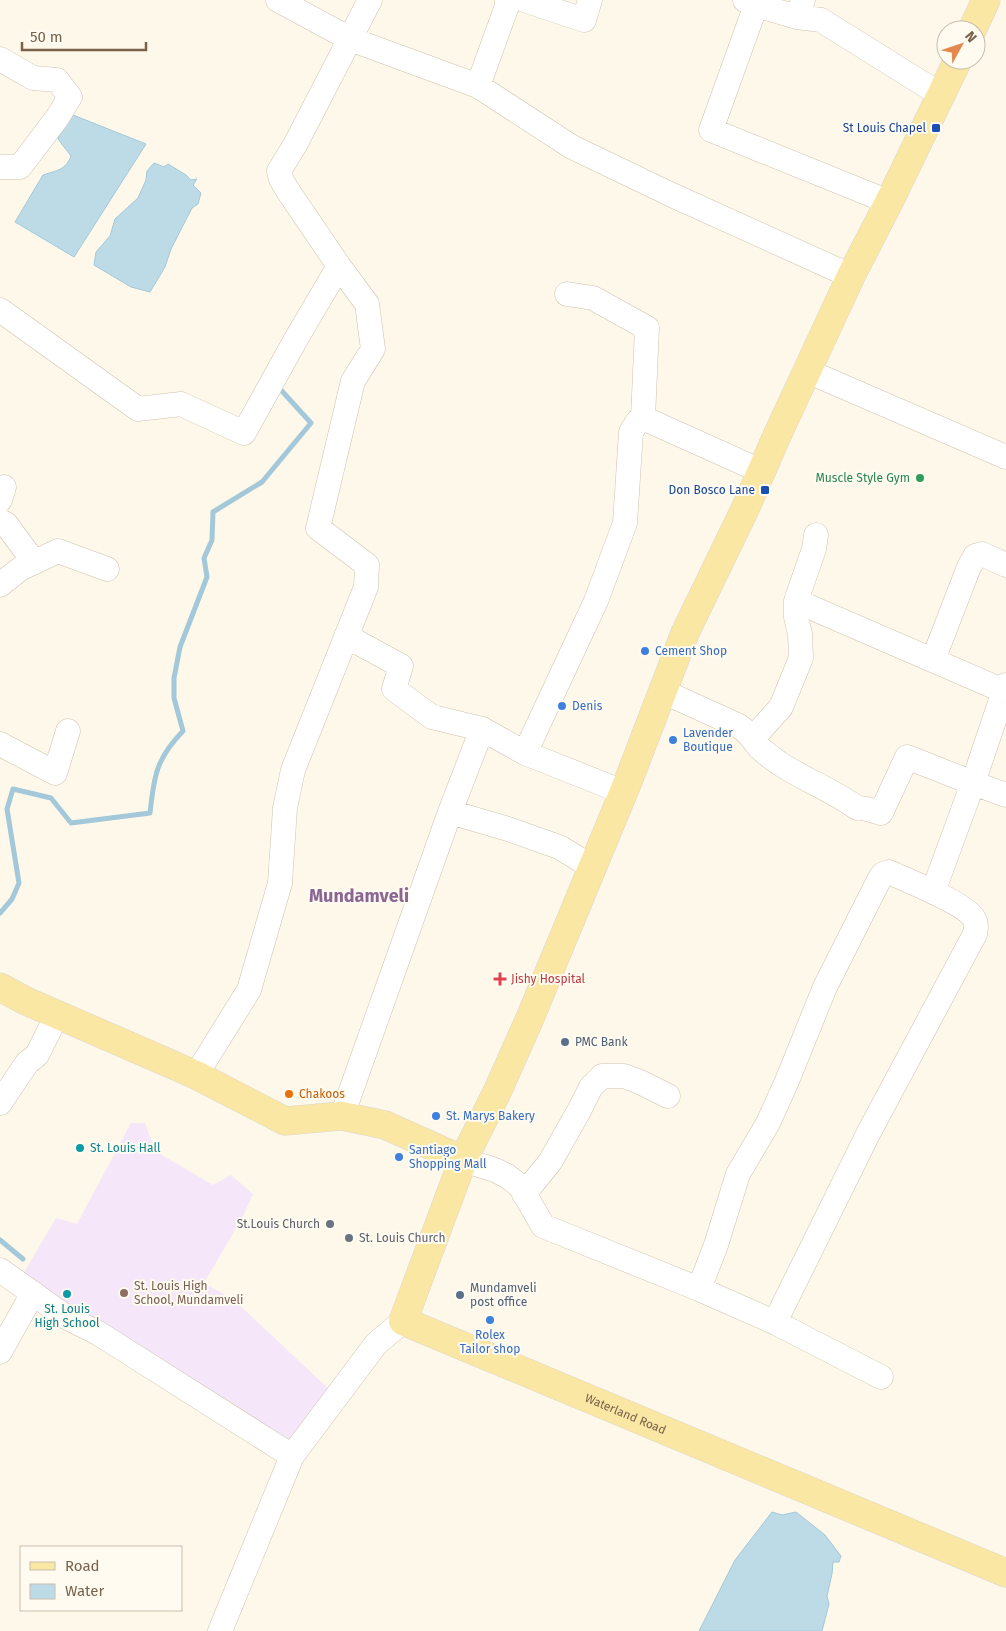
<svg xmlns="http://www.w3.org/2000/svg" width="1006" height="1631" viewBox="0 0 1006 1631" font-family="'Fira Sans',sans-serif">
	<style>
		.education { fill: #f5e6f9 }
		.water { fill: #bddbe7; stroke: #a3c8d9 }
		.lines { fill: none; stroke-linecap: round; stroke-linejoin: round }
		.stream { stroke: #a3c8d9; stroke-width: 5 }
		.minor-casing { stroke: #cfc2ae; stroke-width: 25 }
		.major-casing { stroke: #dcd6d0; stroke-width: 29 }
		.minor { stroke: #fff; stroke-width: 24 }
		.major { stroke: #fae7a3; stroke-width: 28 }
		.transit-dot { fill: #1a4fb4; stroke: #fffbf0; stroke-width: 2 }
		.leisure-dot { fill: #2e9e5b; stroke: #fffbf0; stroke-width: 2 }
		.shop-dot { fill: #3f7fe0; stroke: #fffbf0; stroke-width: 2 }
		.health-dot { fill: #e0444e; stroke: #fffbf0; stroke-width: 2 }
		.service-dot { fill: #5c6f8a; stroke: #fffbf0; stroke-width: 2 }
		.food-dot { fill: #e8710a; stroke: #fffbf0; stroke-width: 2 }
		.culture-dot { fill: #0f9aa8; stroke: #fffbf0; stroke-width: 2 }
		.worship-dot { fill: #6b7280; stroke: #fffbf0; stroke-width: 2 }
		.education-dot { fill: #8d6e63; stroke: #fffbf0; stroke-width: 2 }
		.labels { text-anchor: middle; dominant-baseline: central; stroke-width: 4; stroke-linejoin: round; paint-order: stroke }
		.transit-label { font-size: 12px; fill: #164399; stroke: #fffbf0; text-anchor: end }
		.leisure-label { font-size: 12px; fill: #27864d; stroke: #fffbf0; text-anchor: end }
		.shop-label { font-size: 12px; fill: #366cbe; stroke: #fffbf0; text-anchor: start }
		.health-label { font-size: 12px; fill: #be3a42; stroke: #fffbf0; text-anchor: start }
		.service-label { font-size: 12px; fill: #4e5e75; stroke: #fffbf0; text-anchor: start }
		.food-label { font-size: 12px; fill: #c56008; stroke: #fffbf0; text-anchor: start }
		.culture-label { font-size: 12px; fill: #0d838f; stroke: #fffbf0; text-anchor: start }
		.worship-label { font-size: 12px; fill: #5b616d; stroke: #fffbf0; text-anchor: end }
		.education-label { font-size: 12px; fill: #785e54; stroke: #fffbf0; text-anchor: start }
		.street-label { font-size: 12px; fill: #78624c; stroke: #fffbf0 }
		.district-label { font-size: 18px; font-weight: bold; fill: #8b6593; stroke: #fffbf0 }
	</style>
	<rect width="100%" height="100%" fill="#fdf8ea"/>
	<path class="education" d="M131,1123H145L155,1151L213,1185L231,1175L253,1194L242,1218L204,1283L233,1299L335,1395L289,1453L16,1286L56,1218L77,1224Z"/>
	<path class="water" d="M68,113L146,144L74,257L15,222L43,175C57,170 65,171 71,156L58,139Z
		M154,163L164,167L168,164L186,175L191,180L197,179L193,185L201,193L198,204L192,208L171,249L165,267L150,292L131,287L94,265L96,252L110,236L115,219L138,198L146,180L147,171Z
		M772,1512L782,1515L796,1512L825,1535L841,1556L839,1562H833L832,1574L827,1596L829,1604L822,1631H699L735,1560Z"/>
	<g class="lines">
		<path class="stream" d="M0,913L12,899L19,883L7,809L13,789L51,798L71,823L150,813C154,776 156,759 183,731L174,698V678L180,647L207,577L204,558L212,540L213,512L262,482L311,423L281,390
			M0,1240L23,1259"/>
		<g class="minor-casing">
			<path id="minor" d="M278,0L350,39L478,86L572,147L672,195L851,276
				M524,0L584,20L590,0
				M745,0L756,5L711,130L889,202
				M803,0L797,17L821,20L941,95
				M756,5L797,17
				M0,59L33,78L57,80L70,97L57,118L20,167H0
				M478,86L508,3L507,0
				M567,294L593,298L647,328L643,418
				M0,310L138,409L181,404L244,433L296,339L339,266
				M807,371L1006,457
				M0,500L4,487
				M0,521L6,524L34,562
				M0,585L20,569L58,551L107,569
				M796,601L1004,691
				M346,636L401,666L394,689L432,717L482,729
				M933,660L969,567L975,556L982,554L1006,565
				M1006,685L973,783L1006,795
				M662,691L739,726C748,732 752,738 758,746C763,752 772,758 779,763C804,780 833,790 857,808C864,807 873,811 881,813L907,757L973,783L933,892
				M753,738L781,707L801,658L800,634L796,617V601L814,549L816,535
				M0,744L55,773L68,731
				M623,792L525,753L596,601L625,523L631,432L638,421L643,418L761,471
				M450,812L482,729L525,753
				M196,1075L249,990L280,883L285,808L293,770L366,587L367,565L318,528L353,381L373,349L367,304L339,266L288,191L281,179L279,171L295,145L370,0
				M0,1103L27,1063L37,1055L57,1015
				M342,1116L450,812L508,829L559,847L592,867
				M463,1160L495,1170L507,1176L520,1186L543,1226L699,1289L776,1323L778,1316L869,1132L975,934C976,928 977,924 974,919C967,904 906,880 889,872L883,874L880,878L825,987L787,1081L768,1123L738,1174L716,1245L699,1289
				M524,1194L550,1162L580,1109L591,1087L602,1076H624L640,1082L668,1096
				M0,1270L66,1317L98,1333L292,1456
				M776,1323L881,1377
				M0,1352L33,1293
				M220,1631L292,1456L376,1344L403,1321"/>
		</g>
		<g class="major-casing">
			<g id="major">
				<path d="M972,30L986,0"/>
				<path id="s1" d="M958,60L889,202L851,276L775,440L746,507L685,633L627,784L530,1018L498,1090L463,1160L403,1321L1006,1573"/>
				<path d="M0,987L26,1001L196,1075L285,1121L342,1116L385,1125L463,1160"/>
			</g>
		</g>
		<use href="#minor" class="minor"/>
		<use href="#major" class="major"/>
	</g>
	<g class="transit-dot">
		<rect x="931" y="123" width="10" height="10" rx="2.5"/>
		<rect x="760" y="485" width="10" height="10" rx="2.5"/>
	</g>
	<circle class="leisure-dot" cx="920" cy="478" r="5"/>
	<g class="shop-dot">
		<circle cx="645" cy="651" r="5"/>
		<circle cx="562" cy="706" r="5"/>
		<circle cx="673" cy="740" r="5"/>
		<circle cx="436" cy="1116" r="5"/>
		<circle cx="399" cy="1157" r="5"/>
		<circle cx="490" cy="1320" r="5"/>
	</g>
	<path class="health-dot" d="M497.5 971.5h5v5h5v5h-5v5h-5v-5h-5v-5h5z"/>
	<g class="service-dot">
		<circle cx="565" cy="1042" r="5"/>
		<circle cx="460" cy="1295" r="5"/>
	</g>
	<circle class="food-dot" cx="289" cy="1094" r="5"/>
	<g class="culture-dot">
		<circle cx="80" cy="1148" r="5"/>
		<circle cx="67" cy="1294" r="5"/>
	</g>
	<g class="worship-dot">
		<circle cx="330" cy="1224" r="5"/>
		<circle cx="349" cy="1238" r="5"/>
	</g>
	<circle class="education-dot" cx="124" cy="1293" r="5"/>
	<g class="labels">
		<g class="transit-label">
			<text x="926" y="128">St Louis Chapel</text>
			<text x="755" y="490">Don Bosco Lane</text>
		</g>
		<g class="leisure-label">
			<text x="910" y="478">Muscle Style Gym</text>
		</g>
		<g class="shop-label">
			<text x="655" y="651">Cement Shop</text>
			<text x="572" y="706">Denis</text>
			<text x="683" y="733">Lavender<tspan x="683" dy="14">Boutique</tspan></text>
			<text x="446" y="1116">St. Marys Bakery</text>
			<text x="409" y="1150">Santiago<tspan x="409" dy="14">Shopping Mall</tspan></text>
			<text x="490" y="1335" text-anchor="middle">Rolex<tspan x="490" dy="14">Tailor shop</tspan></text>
		</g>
		<g class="health-label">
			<text x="511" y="979">Jishy Hospital</text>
		</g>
		<g class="service-label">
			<text x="575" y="1042">PMC Bank</text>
			<text x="470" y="1288">Mundamveli<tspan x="470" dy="14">post office</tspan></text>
		</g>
		<g class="food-label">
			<text x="299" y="1094">Chakoos</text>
		</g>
		<g class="culture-label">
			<text x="90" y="1148">St. Louis Hall</text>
			<text x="67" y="1309" text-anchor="middle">St. Louis<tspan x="67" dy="14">High School</tspan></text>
		</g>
		<g class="worship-label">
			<text x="320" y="1224">St.Louis Church</text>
			<text x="359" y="1238" text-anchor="start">St. Louis Church</text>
		</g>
		<g class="education-label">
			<text x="134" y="1286">St. Louis High<tspan x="134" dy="14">School, Mundamveli</tspan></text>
		</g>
		<g class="street-label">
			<text stroke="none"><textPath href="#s1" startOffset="1620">Waterland Road</textPath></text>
		</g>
		<g class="district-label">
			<text x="359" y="896">Mundamveli</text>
		</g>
	</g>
	<rect x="20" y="1546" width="162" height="65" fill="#fffbf0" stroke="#c9beae"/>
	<rect x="30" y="1562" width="25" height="8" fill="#fae7a3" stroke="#c9beae"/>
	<text x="65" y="1571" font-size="15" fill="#78624c">Road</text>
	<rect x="30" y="1584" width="25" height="15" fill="#bddbe7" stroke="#c9beae"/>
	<text x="65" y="1596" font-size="15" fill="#78624c">Water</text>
	<g transform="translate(961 45) rotate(50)"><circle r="24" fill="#fffbf0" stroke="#c9beae"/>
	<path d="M0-4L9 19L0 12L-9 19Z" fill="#e58850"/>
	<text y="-8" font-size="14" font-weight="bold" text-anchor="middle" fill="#78624c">N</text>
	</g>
	<path d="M22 42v8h124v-8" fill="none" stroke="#78624c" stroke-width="2.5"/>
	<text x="30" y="42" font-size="15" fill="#78624c" stroke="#fffbf0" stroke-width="4" paint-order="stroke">50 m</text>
</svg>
